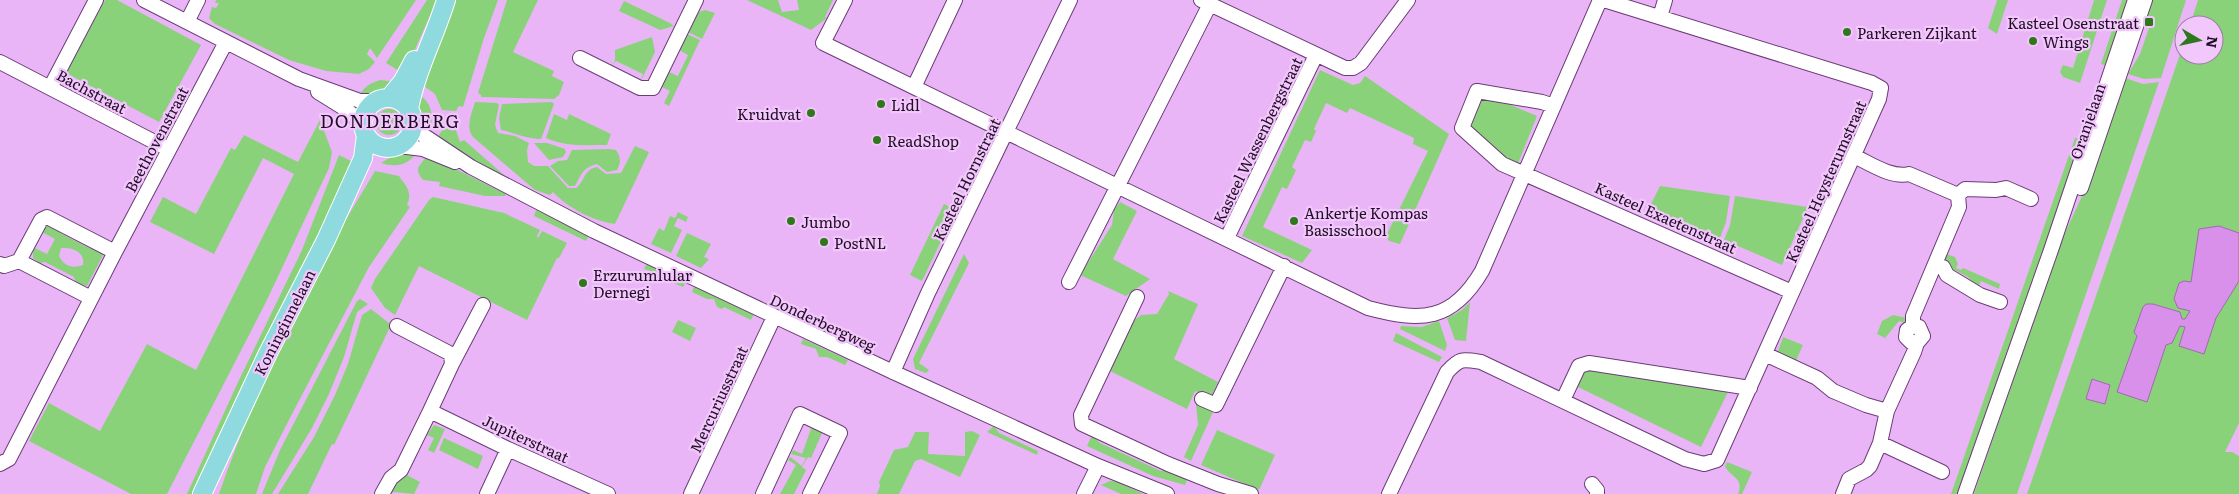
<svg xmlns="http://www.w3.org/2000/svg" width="2239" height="494" viewBox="0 0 2239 494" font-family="Literata,serif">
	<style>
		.green { fill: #8ad27a; fill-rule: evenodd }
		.water { fill: #d990ea; stroke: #a269af }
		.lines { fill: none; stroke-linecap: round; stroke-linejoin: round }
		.minor-casing { stroke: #6b3c76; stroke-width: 16 }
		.major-casing { stroke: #fff; stroke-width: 20 }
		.minor { stroke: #fff; stroke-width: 14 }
		.major { stroke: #8edade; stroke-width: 18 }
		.poi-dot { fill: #2f771b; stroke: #f2c7fc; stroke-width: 2 }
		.labels { text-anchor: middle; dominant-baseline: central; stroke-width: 4.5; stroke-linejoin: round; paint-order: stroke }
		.poi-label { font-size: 15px; fill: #210d25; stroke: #f2c7fc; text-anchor: start }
		.street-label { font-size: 15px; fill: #210d25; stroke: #f2c7fc }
		.quarter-label { font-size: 18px; letter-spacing: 1px; fill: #210d25; stroke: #f2c7fc }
	</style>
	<rect width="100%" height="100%" fill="#eab5f7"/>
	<path class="green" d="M105,0H117L201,45L159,122L66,73Z
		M216,0H416L377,58L370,48L367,54L375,62L369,69L359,74L326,71L289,60L215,24L209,18L212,7L216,8L219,3H215Z
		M427,0H437L404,74L386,63Z
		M453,0H498L484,38L463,107L459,106L456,111L442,110L435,94L420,83Z
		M507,0H538L513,52L554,71L552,76L564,82L559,95L554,99L481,97V95L478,93Z
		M747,0H778L782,12L799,10L797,0H833L825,17L827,18L811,30Z
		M1997,0H2008L1997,34L1988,28Z
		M2094,0H2107L2080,83L2063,77L2060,72L2063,65L2073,68Z
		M2122,0H2130L2108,66L2101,64Z
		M2148,0H2186L2161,78L2144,79L2128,74L2140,54L2151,22L2148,20L2147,7Z
		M2198,0H2239V423L2225,452H2232L2239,456V494H2027L2184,43V55H2214V25H2190Z
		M624,1L670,23L674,26L660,30L619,11Z
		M705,10L715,13L702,39L688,32L699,12Z
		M687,34L700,40L669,106L664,103L670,91L662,87L669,72L678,76L688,55L679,50Z
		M652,37L655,52L640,83L643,74L616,61L609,68L615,61V50Z
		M1320,70L1353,85L1360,83L1365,76L1449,134L1400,244L1389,241L1386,236L1428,151L1413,144L1414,138L1350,108L1347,113L1326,103L1314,129L1316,131L1311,142L1305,140L1292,167L1296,170L1287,189L1282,187L1263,227L1312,250L1302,263L1242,236Z
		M2125,78L2143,84L2159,82L2017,494H1974L2059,246L2083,194Z
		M380,80L398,82C385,92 375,96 359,96C364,87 370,83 380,80Z
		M418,94C433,103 434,117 429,132L418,111Z
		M1487,95L1537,116L1517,166L1505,160L1470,126L1480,101Z
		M475,102L497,103L499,105L495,125L498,133L515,136L529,143L527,150L528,162L534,166H548L568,188H576C585,181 584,169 597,167L606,174L621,173L635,146L649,152L615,224C593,221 568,208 553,192L550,195L535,190L473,137C465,127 472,113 475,102Z
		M552,102L554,104L541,139C527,139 515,133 501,130L499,118L502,104Z
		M376 122a13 13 0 1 1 26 0a13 13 0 1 1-26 0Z
		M554,114L567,120L569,114L611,134L607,145C585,145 566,147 546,138Z
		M320,120L332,152L329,168L266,302L167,494H131L29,441L49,403L100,431L147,344L196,370L294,174L263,158L214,254L150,222L163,197L196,214L231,148L235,150L244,135L298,162Z
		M452,128L456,130L460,142L464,140L512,182L511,184L436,139L443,129Z
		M2075,138H2078L2080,150L1959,494H1951Z
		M534,143H547L565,149L566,152L563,157L549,160Z
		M609,149L616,150C621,157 621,163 617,170L607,172L597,164C582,168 582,174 575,186H569L550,166L558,161L567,160L572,150Z
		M418,151C409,165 397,168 381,163L399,152Z
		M339,155L357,164L198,494H187L239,380L302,250Z
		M427,155L506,194L505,196H485L439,186L440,182L423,180C413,167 420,167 427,155Z
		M375,171L399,176C406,186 413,192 407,205L410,207L369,267L291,416L265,467L256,494H219C246,416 280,342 318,269C336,235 356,203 375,171Z
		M1660,186L1730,196L1726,222L1720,238L1649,208Z
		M1735,196L1808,207L1782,265L1724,240L1730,225Z
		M433,197L504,213L540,230L537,236L538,238L542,231L567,243L559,258H557L527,320L419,266L395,315L385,308L371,288L375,279L429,200Z
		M1120,202L1137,211L1113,259L1150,279L1126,296L1080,275L1112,225L1114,210Z
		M944,204L956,210L922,281L910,275Z
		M536,210L589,235L586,241L534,216Z
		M678,212L688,217L686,222L678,218L674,226L682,230L671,253L651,244L659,228L664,231L670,216L675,218Z
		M47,225C54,225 57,226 60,233L89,248L94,247L104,253L87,286L76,283L74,277L45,262L40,263L33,258V247L47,254L55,239L40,231ZM61,248C73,247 85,252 83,265C72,269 64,266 59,256Z
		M687,233L711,244L704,257L709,259L701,268L676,256Z
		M1944,253L1955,257L1958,264L1956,268L1961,270L1963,268L2000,284L1999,289L1981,281L1978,288L1968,277L1955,270L1950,272L1942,256Z
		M964,254L969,263L919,363L929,370L926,373L915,369L913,359Z
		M647,263L686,282L683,287L666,280L665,276L660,275L654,277L651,276L650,271L644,269Z
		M694,286L754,314L751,320L724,307L722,309L717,307L714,299H707L692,292Z
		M1168,291L1198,304L1174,359L1218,382L1210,398L1195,391L1187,409L1110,371L1131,323L1141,315L1157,314L1169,294Z
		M360,299L368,304L357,312L344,357L329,394L312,428L272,494H262L280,450L357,301Z
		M1470,302L1466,341L1455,340L1447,318L1462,310Z
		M371,309L389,323L390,327L334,445L332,444L308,494H278L314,437L335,395L348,364L362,315Z
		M1893,315L1907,318L1905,323L1899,321L1885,338L1877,334L1882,321Z
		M678,320L696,328L690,341L672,332Z
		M1439,321L1447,345L1445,351L1400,329L1401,326L1422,327Z
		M1396,333L1442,357L1439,362L1393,341Z
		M1783,337L1803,345L1795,363L1777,354Z
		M803,339L848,360L845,365L827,357H819L816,349L801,344Z
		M1590,369L1729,390L1701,447L1576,386L1580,374Z
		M1196,404L1213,412L1191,461L1184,457L1198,425Z
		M434,425L445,429L434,453L428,450L434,438L427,435Z
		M812,426L823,431L811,458L808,457L802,467L806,470L794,494H780L796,465L788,460L790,457L802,466L806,458L791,454L793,450L802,454Z
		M994,426L999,433L1038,451L1037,455L987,432Z
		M1217,430L1275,455L1259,490L1201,465Z
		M972,431L980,435L960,477L921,459L915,461L899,494H877L880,486L879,482L894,450L908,447L915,432H929L928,454L965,456V432Z
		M1092,435L1100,443L1161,471L1167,470L1187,480L1185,485L1153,476L1087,446Z
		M444,438L483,456L478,469L439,450Z
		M1727,462L1752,472L1742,494H1738C1744,478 1732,478 1725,467Z
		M405,474L420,482L414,494L395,492L388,494L393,484Z
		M1110,481L1119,482L1143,494H1121L1101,485Z"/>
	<path class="water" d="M2219,226L2239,233V281L2216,318L2204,354L2179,346L2185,327L2180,326L2172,343L2166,345L2147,402L2117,392L2137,336L2134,332L2143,307L2146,304H2153L2180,312L2182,319H2185L2190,311L2178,308L2174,299L2179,283L2184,281L2191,282L2199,229Z
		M2092,379L2110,385L2105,404L2086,399Z"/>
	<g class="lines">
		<g class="minor-casing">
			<path id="minor" d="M144,0L299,79L360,101H375
				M845,0L823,43L1368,308C1421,322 1452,322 1482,271L1600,0
				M1201,0L1345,68H1353L1361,63L1408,0
				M1660,17L1665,0
				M187,22L198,0
				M580,58L640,88H653L696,0
				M0,62L168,149
				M914,87L955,0
				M50,88L96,0
				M318,92L347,110L363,124
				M1554,106L1542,102L1477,91L1462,128L1502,164L1792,292
				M413,123L423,135L471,167L594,231L893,372L1098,466L1167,494
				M399,146L423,149L455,162
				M1854,156C1871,164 1891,178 1909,174L1958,195L1959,207L1913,316V326
				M2081,188L2145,0
				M1958,195L1965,189L1996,190L2006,188L2031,199
				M1227,238L1316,55
				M19,261L41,220L47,217L115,252
				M19,261L91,298
				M0,264L4,266L19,261
				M1935,264L1943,267L1947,275L1980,295L2000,302
				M1069,282L1210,4
				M1137,297L1081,415L1082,424L1168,464L1218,484L1251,494
				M397,326L451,354L452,364L430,411L508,449L608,494
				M1765,354L1817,378L1833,391L1866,405L1887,411
				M452,364L483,305
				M893,372L928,293L1070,0
				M1202,399L1216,405L1284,266
				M1563,400L1579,366L1589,363L1750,388
				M1880,443L1942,472
				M0,464L9,459L115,252L226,42
				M1592,484L1597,490V494
				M382,494L391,478L401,470L430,411
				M487,494L508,449
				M691,494L774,317
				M763,494L800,414L840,433L810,494
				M1084,494L1098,466
				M1389,494L1447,372C1460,358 1462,359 1481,362L1685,459L1704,464L1717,460L1879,99L1881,88L1872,83L1604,0
				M1843,494L1849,479L1866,470L1870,466L1880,443L1887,411L1914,352L1917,343L1923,336L1919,327L1913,326L1907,330L1906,337L1911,342L1917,343
				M1965,494L2051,250L2135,0"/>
		</g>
		<g class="major-casing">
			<path id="major" d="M363 123a25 25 0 1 1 50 0a25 25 0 1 1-50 0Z
				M389,98L403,81L414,60
				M409,109C416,71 435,36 446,0
				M202,494L268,353L326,240L363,158L366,135"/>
		</g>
		<use href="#minor" class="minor"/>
		<use href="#major" class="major"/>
	</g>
	<g class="poi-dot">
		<rect x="2144" y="17" width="10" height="10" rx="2.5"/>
		<circle cx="1847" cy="32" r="5"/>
		<circle cx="2033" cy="41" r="5"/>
		<circle cx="881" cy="104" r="5"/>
		<circle cx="811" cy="113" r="5"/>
		<circle cx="877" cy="140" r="5"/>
		<circle cx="791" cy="221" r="5"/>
		<circle cx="1294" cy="221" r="5"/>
		<circle cx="824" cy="242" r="5"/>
		<circle cx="583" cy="283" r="5"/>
	</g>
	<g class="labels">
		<g class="poi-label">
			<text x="2139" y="22" text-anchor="end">Kasteel Osenstraat</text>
			<text x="1857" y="32">Parkeren Zijkant</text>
			<text x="2043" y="41">Wings</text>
			<text x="891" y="104">Lidl</text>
			<text x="801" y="113" text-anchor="end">Kruidvat</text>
			<text x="887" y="140">ReadShop</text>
			<text x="1304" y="212">Ankertje Kompas<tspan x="1304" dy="17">Basisschool</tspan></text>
			<text x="801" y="221">Jumbo</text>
			<text x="834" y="242">PostNL</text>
			<text x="593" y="274">Erzurumlular<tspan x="593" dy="17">Dernegi</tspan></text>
		</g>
		<g class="street-label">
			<text transform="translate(92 91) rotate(28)">Bachstraat</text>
			<text transform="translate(2087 121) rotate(-71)">Oranjelaan</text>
			<text transform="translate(156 139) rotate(-62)">Beethovenstraat</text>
			<text transform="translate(1257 140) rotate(-64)">Kasteel Wassenbergstraat</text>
			<text transform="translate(966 179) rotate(-64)">Kasteel Hornstraat</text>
			<text transform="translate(1825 181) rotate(-66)">Kasteel Heysterumstraat</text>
			<text transform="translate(1666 217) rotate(24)">Kasteel Exaetenstraat</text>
			<text transform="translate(284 322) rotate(-63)">Koninginnelaan</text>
			<text transform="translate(823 322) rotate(25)">Donderbergweg</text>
			<text transform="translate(718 399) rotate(-65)">Mercuriusstraat</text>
			<text transform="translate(526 438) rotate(25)">Jupiterstraat</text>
		</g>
		<g class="quarter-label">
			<text x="390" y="120">DONDERBERG</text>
		</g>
	</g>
	<g transform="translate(2199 40) rotate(99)"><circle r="24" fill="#f2c7fc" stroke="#9e7da6"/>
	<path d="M0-4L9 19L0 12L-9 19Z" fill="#2f771b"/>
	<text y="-8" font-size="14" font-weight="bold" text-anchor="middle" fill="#210d25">N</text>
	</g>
</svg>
